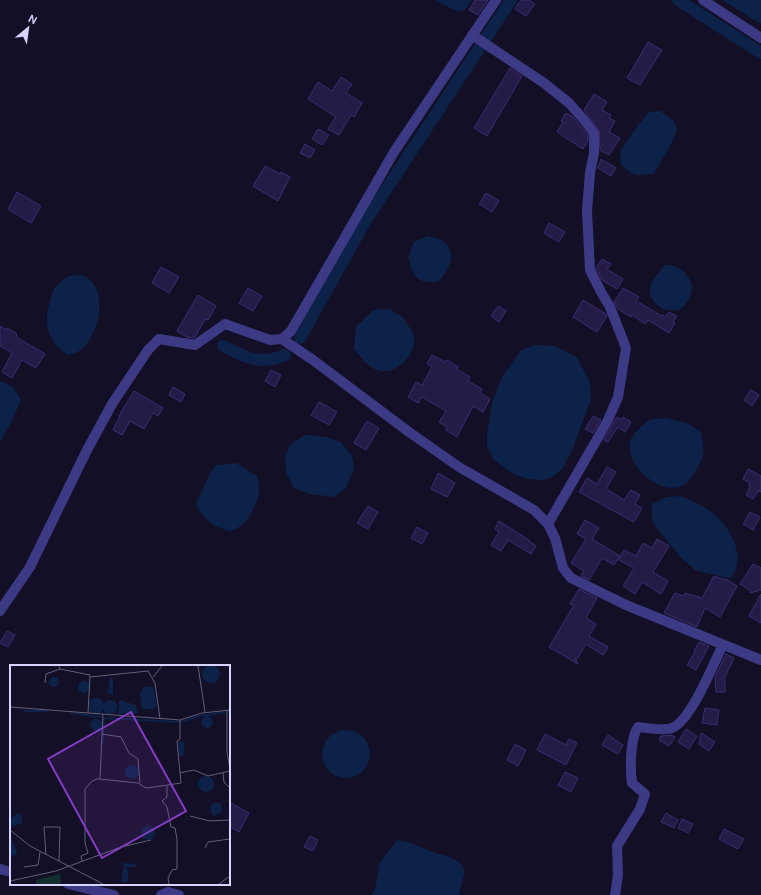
<svg xmlns="http://www.w3.org/2000/svg" width="761" height="895" viewBox="0 0 761 895" font-family="Ubuntu,sans-serif">
	<style>
		.water { fill: #0c2248 }
		.lines { fill: none; stroke-linecap: round; stroke-linejoin: round }
		.canal { stroke: #0c2248; stroke-width: 12 }
		.building { fill: #241b47; stroke: #3b2d73 }
		.minor { stroke: #3d3a85; stroke-width: 10 }
		.inset-river { fill: none; stroke: #0c2248; stroke-width: 2 }
		.inset-road { fill: none; stroke: #625e7d; stroke-width: 1 }
		.view { fill: #843dc5; fill-opacity: 0.15; stroke: #843dc5; stroke-width: 2 }
		.inset-edge { fill: none; stroke: #d9d4ff; stroke-width: 2 }
	</style>
	<rect width="100%" height="100%" fill="#130f26"/>
	<path class="water" d="M435,0H472L464,11L454,10Z
		M722,0H761V24Z
		M660,111L674,121L677,130L669,148L654,174C635,175 634,177 621,164L620,151L639,124L649,112Z
		M428,236C432,237 439,238 443,241C458,252 449,271 438,282C416,283 414,278 408,257L414,242Z
		M665,265C679,265 688,272 692,286C688,327 647,309 650,288C651,280 660,272 665,265Z
		M68,276C73,276 82,274 86,277C109,291 99,334 82,349C79,352 73,353 68,355C47,342 43,323 50,301C51,297 52,292 54,289C57,284 64,279 68,276Z
		M389,309C393,311 399,314 402,317C405,320 413,332 414,336C418,352 397,375 380,371C369,369 361,357 354,349L356,327L373,310Z
		M535,345L555,346L571,354L577,358L590,382L591,399L572,451L563,468L554,476L544,480L527,479L512,473L494,460L487,447V436L492,403L502,377L521,350Z
		M0,381L13,387L21,400L11,423L0,442Z
		M666,418L687,423L701,432C705,452 705,458 693,475C690,480 686,485 680,487C658,494 625,465 630,442C631,436 637,431 641,427C643,426 645,422 648,421C652,418 661,419 666,418Z
		M305,435L326,437L341,442L352,456L354,469L346,488L334,497L310,494L294,488L286,473L285,456L290,445Z
		M236,463L257,476C257,478 259,482 259,485C261,498 250,520 239,527C237,529 233,530 230,531C211,526 205,521 196,504L210,473L216,465Z
		M679,496C689,499 698,503 707,509C727,522 748,553 732,577L727,578L695,570L681,558L655,526L652,519V504L667,497Z
		M322 754a24 24 0 1 1 48 0a24 24 0 1 1-48 0Z
		M397,840C412,841 423,849 436,853C444,856 451,856 457,861C461,863 463,867 465,871L459,895H372L375,890L380,862Z"/>
	<g class="lines">
		<path class="canal" d="M678,0L761,53
			M300,338L366,220L511,0
			M223,346C245,357 261,366 285,355"/>
	</g>
	<path class="building" d="M475,0H488L478,15L469,10Z
		M521,0H529L535,4L526,16L515,9Z
		M648,42L662,50L640,85L627,78Z
		M510,68L522,76L487,136L474,128Z
		M341,77L352,84L346,93L362,103L354,117L351,115L339,135L328,129L336,117L308,99L318,82L332,91Z
		M594,94L607,102L602,110L611,115L609,118L615,121L609,132L620,138L609,155L600,150L599,130L584,110Z
		M566,113L573,117L588,135V141L583,149L557,132L563,122L561,121Z
		M318,129L329,135L322,145L312,139Z
		M305,144L315,150L310,158L300,153Z
		M601,159L616,168L611,176L598,168Z
		M265,166L280,174L281,172L290,177L278,201L253,186Z
		M17,192L41,206L31,223L8,209Z
		M486,193L499,201L492,212L479,204Z
		M549,223L565,232L559,242L544,233Z
		M602,259L611,264L607,269L623,279L617,289L602,280L596,268Z
		M161,267L179,277L169,293L152,283Z
		M248,288L262,296L253,311L239,303Z
		M623,288L639,297L636,301L662,316L663,315L665,317L669,312L677,316L673,322L675,323L669,333L648,320L645,324L632,315L631,317L618,309L614,302Z
		M198,295L216,306L208,320L205,319L195,337L193,338L187,337L177,331Z
		M583,300L606,314L607,316L597,332L573,317Z
		M498,306L506,311L499,322L491,316Z
		M0,326L6,330L7,328L17,334L16,337L45,354L36,368L22,360L12,378L2,372L12,353L0,346Z
		M432,355L445,362L447,360L458,367L456,369L470,377L468,381L482,389L480,393L490,399L483,412L473,406L457,437L446,430L447,427L439,422L446,411L422,397L418,403L408,397L416,382L422,385L432,367L427,364Z
		M271,370L281,375L275,387L265,381Z
		M173,387L185,394L181,402L169,395Z
		M751,390L759,395L752,406L744,400Z
		M134,391L163,408L158,416L153,413L144,429L130,421L122,435L113,430L120,416H119Z
		M319,402L337,412L329,425L311,415Z
		M593,416L601,420L593,433L585,429Z
		M617,417L622,420L623,417L631,422L625,432L618,427L608,442L604,440Z
		M367,421L379,428L366,450L354,443Z
		M607,467L616,472L606,489L624,500L631,490L640,495L635,504L642,508L634,522L579,492L587,478L597,484Z
		M748,469L761,476V492L758,491L753,499L746,495L750,487L749,486L750,483L743,479Z
		M438,473L455,483L447,497L431,489Z
		M368,506L378,512L368,529L357,523Z
		M750,512L760,517L753,530L743,524Z
		M585,520L599,528L592,539L620,556L614,565L602,558L589,580L581,576L584,571L571,563L586,539L577,534Z
		M499,521L529,540V541L536,546L531,554L508,540L501,551L491,545L499,532L495,529Z
		M417,527L428,533L422,544L411,538Z
		M657,539L669,546L653,572L668,581L661,594L642,582L635,594L623,586L634,568L619,560L624,550L636,556L643,543L652,548Z
		M753,564L761,568V590L750,593V590L740,584Z
		M714,576L725,580L726,579L737,586L720,617L705,608L697,627L664,613L675,593L684,596L685,593L702,598Z
		M579,589L597,598L586,618L596,624L589,636L608,647L603,655L586,644L577,659L575,658L578,664L549,647L574,605L570,604Z
		M761,594V623L749,616Z
		M7,631L15,635L8,647L0,643Z
		M699,642L709,646L696,670L687,665L695,652L694,651Z
		M726,654L734,658L725,677V692H716L715,677Z
		M705,708L719,710L717,725L702,723Z
		M686,729L697,736L689,749L678,742Z
		M701,733L715,742L709,751L699,744Z
		M545,734L566,745L569,739L577,743L566,765L537,750Z
		M608,735L623,745L618,754L602,745Z
		M671,735L675,737L669,746L659,740L661,736Z
		M515,744L526,750L518,766L507,760Z
		M565,772L578,778L571,792L558,785Z
		M229,802L249,813L239,832L229,826Z
		M666,813L678,820L674,828L661,822Z
		M682,819L693,824L688,833L678,828Z
		M724,829L744,839L738,849L719,839Z
		M310,836L318,840L313,851L304,847Z"/>
	<g class="lines">
		<path class="minor" d="M703,0L761,38
			M472,35L544,83L569,103L585,121L594,133V153L590,173L587,211L590,270L601,292L610,307L626,348L618,397L607,422L548,524
			M282,339L313,360L409,432L459,467L534,510L548,524L555,538L563,568L571,578L626,605L761,660
			M0,611L30,567L86,452L112,404L148,350L159,339L195,345L225,324L270,340L282,339L291,331L394,152L496,0
			M0,869L11,872
			M68,884L114,895
			M161,895L168,892L179,895
			M615,895L618,875L617,846L640,809L645,794L632,783C630,768 630,739 638,727C647,728 664,731 672,728C691,721 713,664 723,645"/>
	</g>
	<g transform="translate(10 665)">
		<rect width="220" height="220" fill="#130f26"/>
		<path d="M50,209L51,219H26V215Z" fill="#12302f"/>
		<path d="M192 9a9 9 0 1 1 18 0a9 9 0 1 1-18 0ZM39 17a5 5 0 1 1 10 0a5 5 0 1 1-10 0ZM100,12L103,14V30L98,27ZM68 22a6 6 0 1 1 12 0a6 6 0 1 1-12 0ZM134,22L142,21L144,24L147,40L144,44H132L130,28ZM78 41a8 8 0 1 1 16 0a8 8 0 1 1-16 0ZM109,35L126,40L128,48L108,49ZM93 42a7 7 0 1 1 14 0a7 7 0 1 1-14 0ZM191 57a6 6 0 1 1 12 0a6 6 0 1 1-12 0ZM80 60a6 6 0 1 1 12 0a6 6 0 1 1-12 0ZM170,76L175,77L173,91H169L168,78ZM115 107a7 7 0 1 1 14 0a7 7 0 1 1-14 0ZM188 119a8 8 0 1 1 16 0a8 8 0 1 1-16 0ZM204,138H210L212,146L204,151L201,147V140ZM7,148L11,150L13,158L0,162V155ZM131 168a7 7 0 1 1 14 0a7 7 0 1 1-14 0ZM0,170L7,187L6,190L0,191ZM114,198L126,199L125,202L115,203L118,205V217H111Z" fill="#0c2248"/>
		<path class="inset-river" d="M13,46H37M61,48L91,52M95,53L169,57M171,57L189,51L216,47M93,78L94,53"/>
		<path class="inset-road" d="M49,1L50,4L80,10L78,48M188,1L195,47M80,12L138,6L145,18L150,54M143,12L152,1M35,18L36,9L50,4M0,42L170,55L192,48L220,45M217,45V87L220,104M170,55V74L167,76L170,108M92,69L111,72L119,88L128,94L130,118M213,108L214,117L220,123M89,114L128,118L136,123L144,122L171,118L170,108L174,107L184,105L198,111L220,106M157,121V132L152,136L157,142L161,162L165,163L167,174V204L162,205L158,213L159,219M180,151L200,156L220,155M0,165L20,181L93,219M195,183L198,177L220,174M36,190L34,162H50L49,196M72,196L71,191L78,188L75,178V124L82,116L90,113L93,49M14,202L28,200L30,187M0,216L46,206L111,182L141,175M209,219L220,211"/>
		<path class="view" d="M121,47L176,146L92,193L38,94Z"/>
		<rect width="220" height="220" class="inset-edge"/>
	</g>
	<g transform="translate(28 28) rotate(29)" stroke="#130f26" stroke-width="3" paint-order="stroke">
	<path d="M0-3L7 15L0 10L-7 15Z" fill="#d9d4ff"/>
	<text y="-6" font-size="11" font-weight="bold" text-anchor="middle" fill="#d9d4ff">N</text>
	</g>
</svg>
